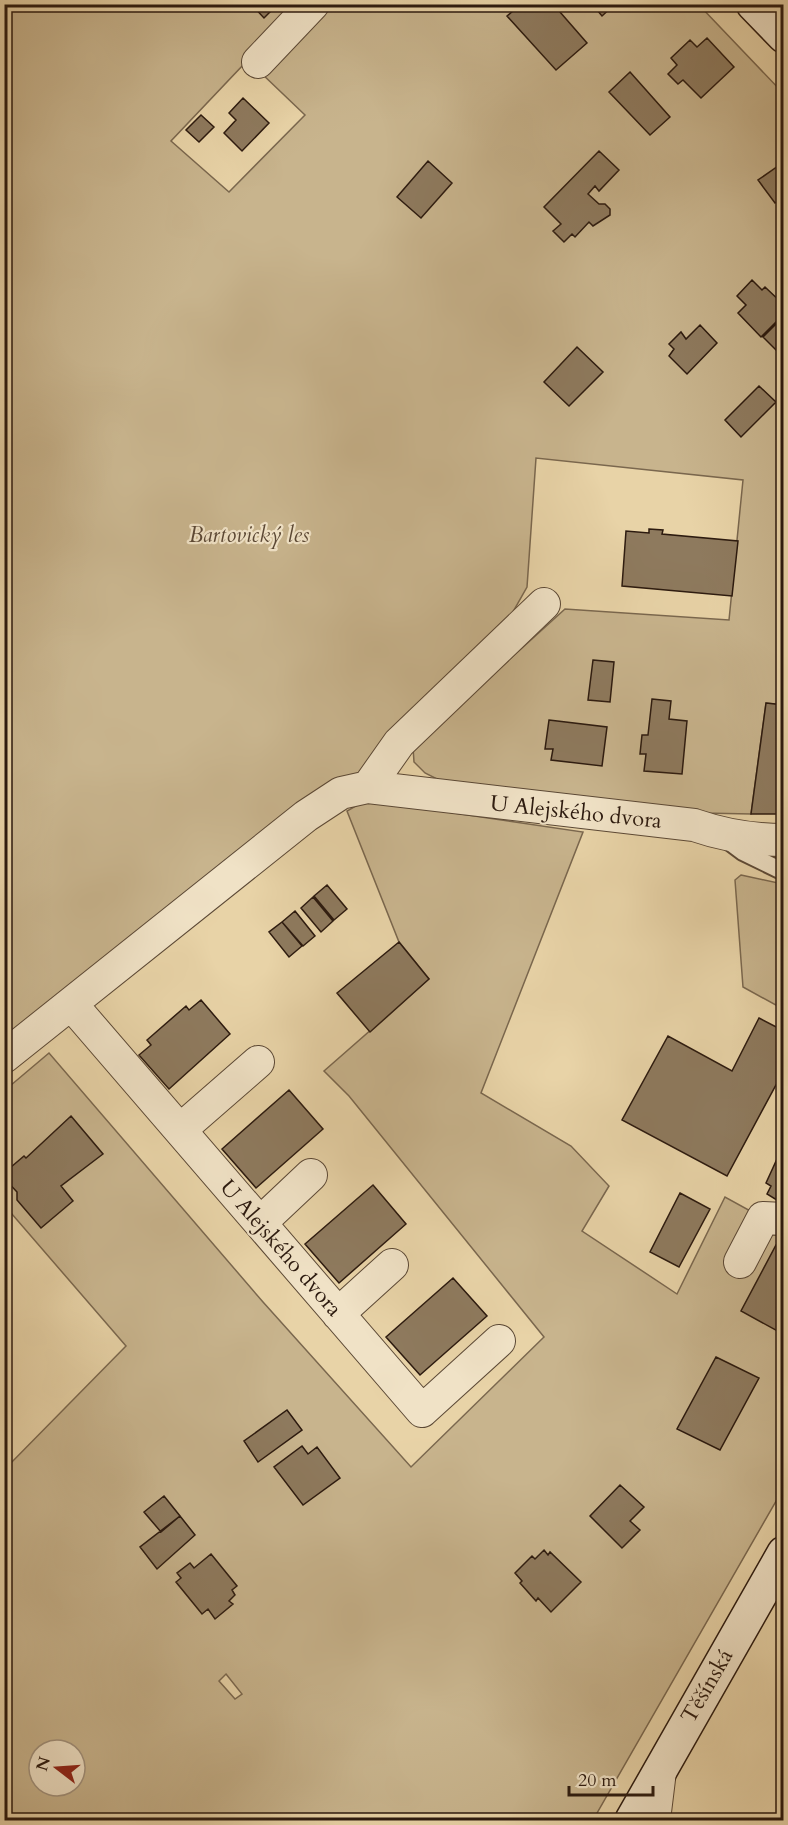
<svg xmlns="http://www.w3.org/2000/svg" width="788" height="1825" viewBox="0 0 788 1825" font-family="Cardo,serif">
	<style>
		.green { fill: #c8b48d; stroke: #7a674e; stroke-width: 1.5; fill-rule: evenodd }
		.building { fill: #8e7a5e; stroke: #2c1a0f; stroke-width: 1.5 }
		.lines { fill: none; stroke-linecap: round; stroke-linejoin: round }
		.lane-casing { stroke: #5b4835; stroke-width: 20 }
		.street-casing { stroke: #5b4835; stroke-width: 34 }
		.secondary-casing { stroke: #2c1a0f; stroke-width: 36 }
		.lane { stroke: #f0e2c6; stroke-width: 16 }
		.street { stroke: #f0e2c6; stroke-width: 32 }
		.secondary { stroke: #f0e2c6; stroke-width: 33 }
		.labels { text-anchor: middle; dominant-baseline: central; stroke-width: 4.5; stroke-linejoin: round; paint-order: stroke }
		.park-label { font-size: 22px; font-style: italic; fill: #5b4835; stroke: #f0e2c6 }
		.street-label { font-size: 22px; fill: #2c1a0f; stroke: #f0e2c6 }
	</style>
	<rect width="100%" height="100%" fill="#e8d3a7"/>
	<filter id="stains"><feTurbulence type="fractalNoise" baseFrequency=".00333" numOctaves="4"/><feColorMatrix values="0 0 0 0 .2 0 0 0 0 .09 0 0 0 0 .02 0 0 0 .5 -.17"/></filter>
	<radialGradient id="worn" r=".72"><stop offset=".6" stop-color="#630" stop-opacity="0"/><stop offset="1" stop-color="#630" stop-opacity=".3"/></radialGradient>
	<path class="green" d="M5,5H300L171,141L229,192L305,115L260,72L323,5H699L783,93L784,705L766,703L751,814L702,813L439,780L425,773L414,762L413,747L565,609L729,620L743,480L536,458L527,587L501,633L368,787L5,1058Z
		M366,800L583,832L481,1093L571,1146L609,1186L582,1231L677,1294L725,1197L763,1218L784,1219L783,1489L593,1820H5V1469L126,1346L5,1206L4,1091L49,1053L263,1302L411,1467L544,1337L349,1096L324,1071L429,979L399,942L347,811ZM226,1674L242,1694L235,1699L219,1681ZM39,1750H75V1786H39Z
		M741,875L783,884V1009L743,987L735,880Z"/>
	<path class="building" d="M251,4H278L264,18Z
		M521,4H553L587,43L556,70L507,16Z
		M592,4H613L614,5L602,16Z
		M707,38L734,67L701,98L683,80L678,84L668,74L677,65L671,58L690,40L697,47Z
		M630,72L670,117L650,135L609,92Z
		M243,98L269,123L242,151L224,133L236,120L229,113Z
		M201,115L214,127L199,142L186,130Z
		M599,151L619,170L599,191L595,186L588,194L599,204H605L610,209V215L593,226L589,222L575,237L572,234L564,242L553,231L561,224L544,207Z
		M428,161L452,183L421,218L397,197Z
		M781,164L784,168V197L775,203L758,180Z
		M752,280L762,290L765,287L784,305V314L761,337L738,313L746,305L737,296Z
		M784,316V358L763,337Z
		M700,325L717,343L687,374L669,356L674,349L669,344L681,332L686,339Z
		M577,347L603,372L569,406L544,382Z
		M759,386L776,402L741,437L725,420Z
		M649,529L663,530L662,534L738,541L732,596L622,586L626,531L649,533Z
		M784,530V572L780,571Z
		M593,660L614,662L610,702L588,700Z
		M652,699L671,701L669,719L687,721L682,774L644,771L646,754H640L642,735H648Z
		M766,703L784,705V811L777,814H751Z
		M549,720L607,727L602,766L551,760L553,749H545Z
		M327,885L347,909L334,920L314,896Z
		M313,897L333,921L321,932L301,908Z
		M295,911L315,936L303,946L282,922Z
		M282,922L302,946L289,957L269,932Z
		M399,942L429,979L370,1032L337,993Z
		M201,1000L230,1034L169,1089L139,1055L151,1045L147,1040L186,1006L189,1010Z
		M759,1018L784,1031V1070L727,1176L622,1120L668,1036L732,1071Z
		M289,1090L323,1129L256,1188L222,1149Z
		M71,1116L103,1154L61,1186L73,1201L41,1228L17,1200V1192L4,1178V1173L24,1156L26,1158Z
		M782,1148L784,1195L780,1202L767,1194L771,1186L766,1183Z
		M373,1185L406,1224L339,1283L305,1244Z
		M680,1193L710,1209L679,1267L650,1252Z
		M776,1245L784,1249L783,1334L741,1311Z
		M453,1278L487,1316L420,1375L386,1337Z
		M716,1357L759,1378L720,1450L677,1429Z
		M287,1410L302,1430L258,1462L244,1441Z
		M302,1446L308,1454L317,1447L340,1478L303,1505L274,1467Z
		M620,1485L644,1507L630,1521L640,1530L622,1548L590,1516Z
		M164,1496L180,1516L161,1532L144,1512Z
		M180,1516L195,1535L157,1569L140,1547Z
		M544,1550L548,1555L550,1552L581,1582L551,1612L538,1598L536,1601L520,1583L522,1581L515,1573L532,1556L535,1559Z
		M211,1554L237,1586L232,1590L235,1595L229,1601L233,1604L215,1619L208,1609L202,1614L176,1582L181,1578L177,1573L190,1563L194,1568Z"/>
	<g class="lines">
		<g class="lane-casing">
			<path id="lane" d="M727,840L743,852L784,872"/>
		</g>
		<g class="street-casing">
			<path id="street" d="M258,62L313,4
				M368,787L399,743L544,604
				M72,1005L422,1411L499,1341
				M4,1057L306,816L341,793L368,787L694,825C723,835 753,840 784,840
				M180,1130L258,1062
				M260,1223L311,1175
				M740,1262L763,1218L784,1219
				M338,1314L392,1265
				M654,1820L660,1771"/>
		</g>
		<g class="secondary-casing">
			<path id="secondary" d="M753,4L784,36
				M632,1820L784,1553"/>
		</g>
		<use href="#lane" class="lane"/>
		<use href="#street" class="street"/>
		<use href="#secondary" class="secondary"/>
	</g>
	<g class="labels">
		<g class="park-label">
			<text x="249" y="535">Bartovický les</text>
		</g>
		<g class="street-label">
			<text transform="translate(576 812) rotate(6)">U Alejského dvora</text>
			<text transform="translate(281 1248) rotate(49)">U Alejského dvora</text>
			<text transform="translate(707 1686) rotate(-60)">Těšínská</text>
		</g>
	</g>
	<rect width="788" height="1825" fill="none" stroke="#e8d3a7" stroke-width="24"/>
	<rect x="6" y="6" width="776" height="1813" fill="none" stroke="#2c1a0f" stroke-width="3"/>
	<rect x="12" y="12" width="764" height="1801" fill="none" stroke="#2c1a0f" stroke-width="1.5"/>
	<g transform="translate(57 1768) rotate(287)"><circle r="28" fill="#f0e2c6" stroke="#a2927d" stroke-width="1.5"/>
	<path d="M0-4.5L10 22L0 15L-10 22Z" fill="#8f2418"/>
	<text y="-9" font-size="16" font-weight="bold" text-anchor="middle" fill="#2c1a0f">N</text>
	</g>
	<path d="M569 1786v9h84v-9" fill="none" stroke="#2c1a0f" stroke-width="3"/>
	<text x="578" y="1786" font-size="18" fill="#2c1a0f" stroke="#f0e2c6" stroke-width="4.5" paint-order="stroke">20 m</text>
	<rect width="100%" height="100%" filter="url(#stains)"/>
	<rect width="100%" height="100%" fill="url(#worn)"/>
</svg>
